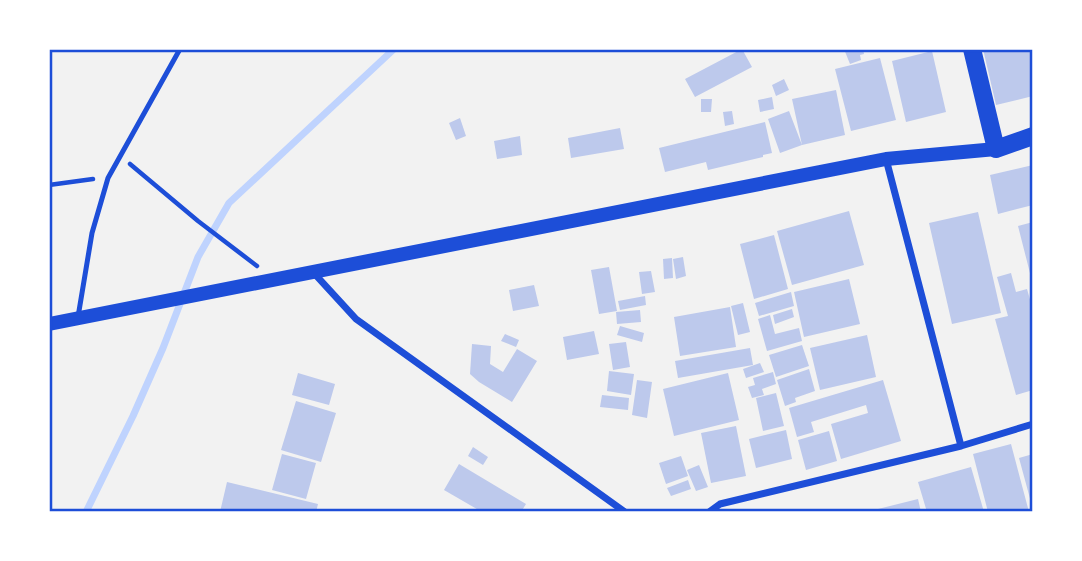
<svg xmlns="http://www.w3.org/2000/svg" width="1082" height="561" viewBox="0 0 1082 561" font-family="'Public Sans',sans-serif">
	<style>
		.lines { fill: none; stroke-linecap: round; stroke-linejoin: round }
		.stream { stroke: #bfd3fe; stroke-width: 7 }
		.building { fill: #bdc9ec }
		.path { stroke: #1d4ed8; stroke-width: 4.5 }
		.service { stroke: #1d4ed8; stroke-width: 5 }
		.minor { stroke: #1d4ed8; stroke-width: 7 }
		.secondary { stroke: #1d4ed8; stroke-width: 14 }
		.trunk { stroke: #1d4ed8; stroke-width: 18 }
		.neatline { fill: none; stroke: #1d4ed8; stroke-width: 2.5 }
	</style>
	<rect width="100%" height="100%" fill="#f2f2f2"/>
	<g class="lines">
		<path class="stream" d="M86,512L133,416L163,348L198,257L229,203L394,49"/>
	</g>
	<path class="building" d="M742,49L752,67L695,97L685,79Z
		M844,49H863L864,54L860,55L861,60L850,64Z
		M983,49H1033V96L996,105Z
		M932,51L946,112L906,122L892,61Z
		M880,58L896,120L851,131L835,69Z
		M784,79L789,90L776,96L772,85Z
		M836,90L845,135L802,145L780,153L768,119L789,111L802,145L792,99Z
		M772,97L774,109L760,112L758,100Z
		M701,99H712L711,112H701Z
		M732,111L734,124L725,126L723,112Z
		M460,118L466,136L456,140L449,123Z
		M765,122L772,153L763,155V157L708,170L706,162L665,172L659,148Z
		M620,128L624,149L571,158L568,138Z
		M520,136L522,155L497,159L494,141Z
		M1033,165V205L998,214L990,175Z
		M849,211L864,265L792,285L777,231Z
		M978,212L1001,313L952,324L929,223Z
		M1033,222V281H1032L1018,226Z
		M774,235L788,289L754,299L740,244Z
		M683,257L686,276L676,279L673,259Z
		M672,258L673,278L664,279L663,259Z
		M609,267L617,311L599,314L591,270Z
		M651,271L655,292L642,294L639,272Z
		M1011,273L1016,292L1027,289L1033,310V390L1016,395L995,319L1008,316L997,277Z
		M849,279L860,324L804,337L794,292Z
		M534,285L539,306L513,311L509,290Z
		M791,292L794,306L759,316L755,303Z
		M645,296L646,305L620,310L618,301Z
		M743,303L750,332L738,335L731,306Z
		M730,307L736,347L680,356L674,317Z
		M792,309L794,317L775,324L773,315Z
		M640,310L641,322L617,324L616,312Z
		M770,315L775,334L799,328L802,341L767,351L758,319Z
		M620,326L644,333L642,342L617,335Z
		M594,331L599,354L567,360L563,337Z
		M505,334L519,340L516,347L501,341Z
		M867,335L876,377L820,390L810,348Z
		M626,342L630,367L613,370L609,344Z
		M472,344L491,346L490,364L503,372L517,349L537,361L512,402L479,382L470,374Z
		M802,345L809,366L776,377L769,355Z
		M750,348L753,365L678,378L675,361Z
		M760,363L764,372L746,378L743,369Z
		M809,369L815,391L795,398L796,402L785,406L777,380Z
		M609,371L634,374L631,395L607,391Z
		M773,372L776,384L762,389L764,395L752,398L748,387L755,385L753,378Z
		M298,373L335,384L329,405L292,395Z
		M728,373L739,420L674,436L663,389Z
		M637,380L652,382L647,418L632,415Z
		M883,380L901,441L841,459L831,424L868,413L866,405L811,422L814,432L797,437L789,408Z
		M776,393L784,426L763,431L756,398Z
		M602,395L629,398L628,410L600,407Z
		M296,401L336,413L321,462L281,450Z
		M736,426L746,476L711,483L701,433Z
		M786,430L792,459L756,468L749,439Z
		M829,431L837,461L806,470L798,440Z
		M1011,444L1029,512H988L973,454Z
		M473,447L488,457L483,465L468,456Z
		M282,454L316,463L306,499L272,490Z
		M1033,454V506H1032L1019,458Z
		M681,456L688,476L666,484L659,463Z
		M459,464L526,504L521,512H482L444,490Z
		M699,465L708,487L696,491L687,470Z
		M971,467L984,512H927L918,482Z
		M688,480L691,489L671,496L667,488Z
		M227,482L318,504L316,512H220Z
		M918,499L921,512H879L878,509Z"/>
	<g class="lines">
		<path class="path" d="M130,164L198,221L257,266
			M49,185L93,179"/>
		<path class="service" d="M78,317L92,233L108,178L180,49"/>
		<path class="minor" d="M886,159L961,446
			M312,271L356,319L625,512
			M709,512L720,504L961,446L1033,424"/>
		<path class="secondary" d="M49,324L886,159L996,149"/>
		<path class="trunk" d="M972,49L996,149L1033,136"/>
	</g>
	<rect width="1082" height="561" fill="none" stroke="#ffffff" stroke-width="102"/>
	<rect x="51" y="51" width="980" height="459" class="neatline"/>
</svg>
